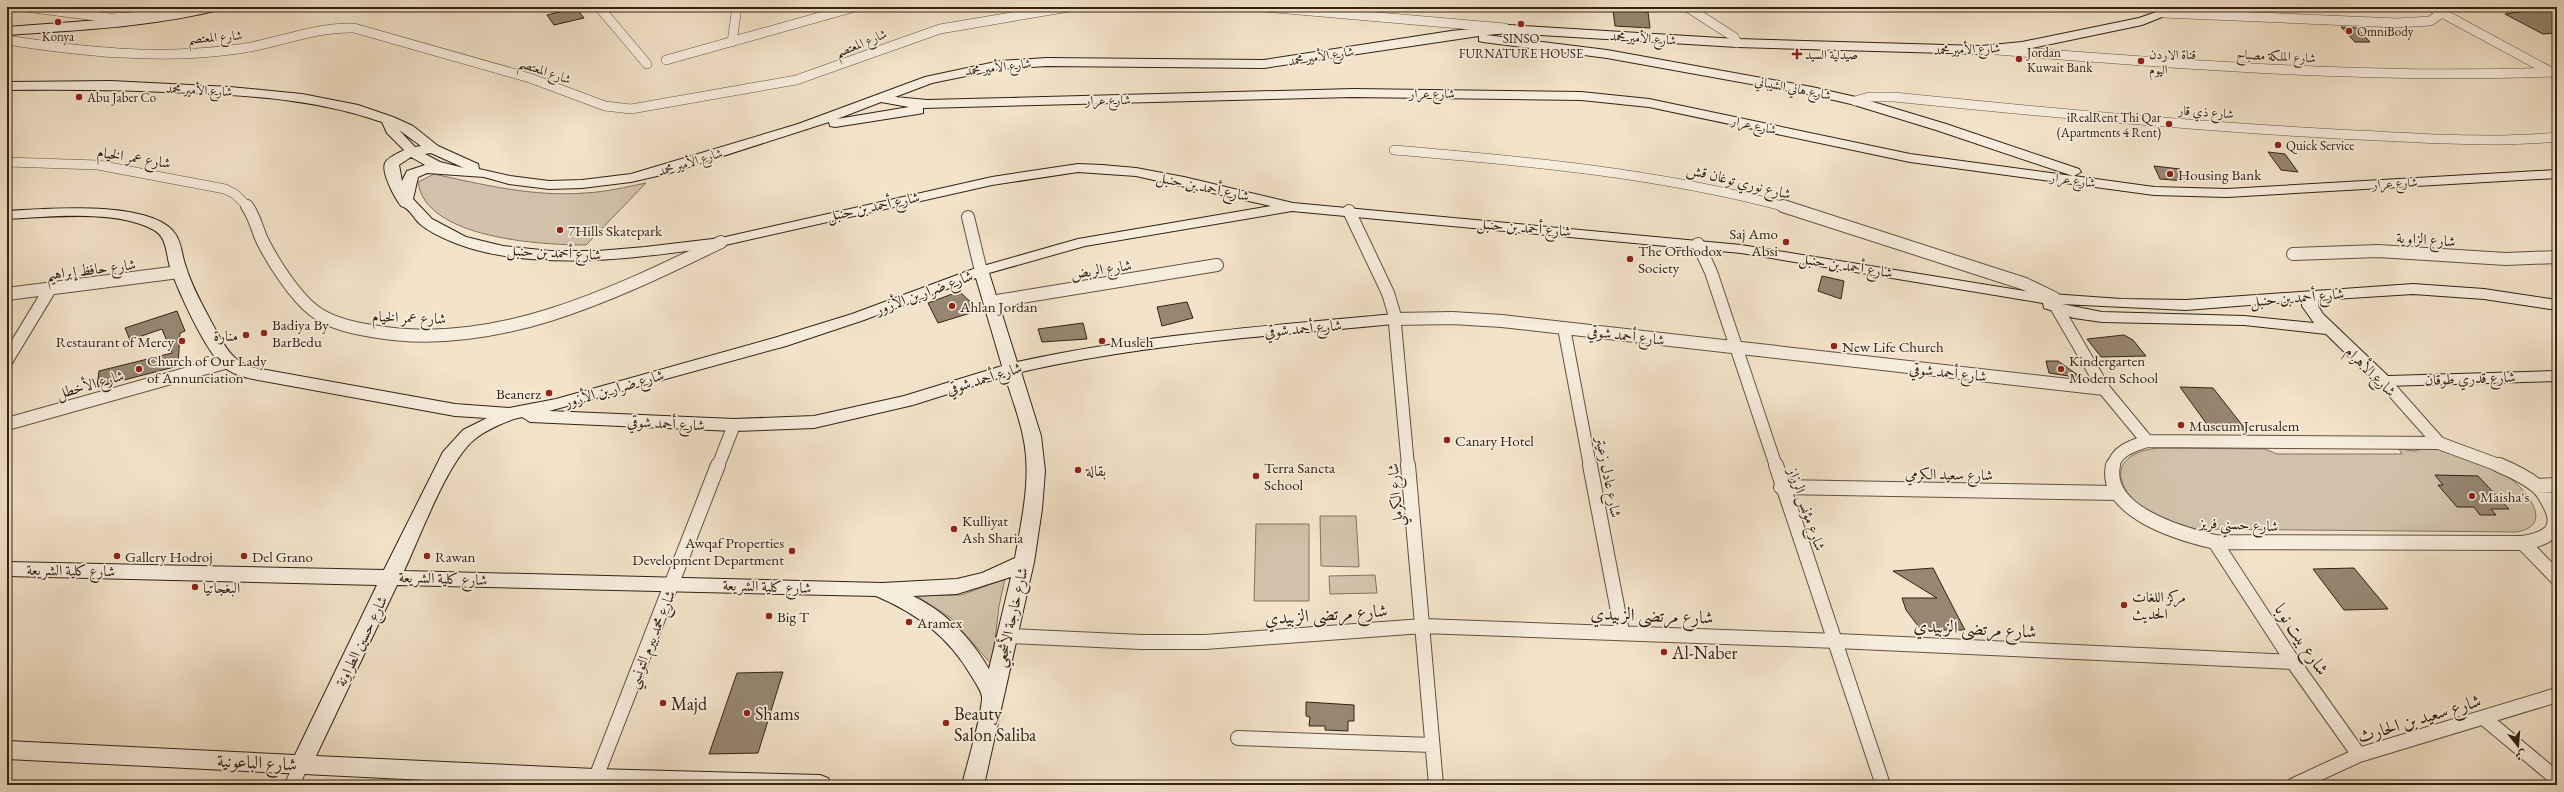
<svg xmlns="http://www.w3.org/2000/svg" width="2564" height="792" viewBox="0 0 2564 792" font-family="'EB Garamond',Amiri,serif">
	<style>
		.green { fill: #d2c2ab; stroke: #82725e }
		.building { fill: #968672; stroke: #322212 }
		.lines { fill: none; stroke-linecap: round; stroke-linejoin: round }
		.street-far2-casing { stroke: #625240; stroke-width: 10 }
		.street-far1-casing { stroke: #625240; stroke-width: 14 }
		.street-casing { stroke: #625240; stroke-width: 16 }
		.secondary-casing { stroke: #322212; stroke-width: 2 }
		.street-far2 { stroke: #f7eddd; stroke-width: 9 }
		.street-far1 { stroke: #f7eddd; stroke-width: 12 }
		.street { stroke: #f7eddd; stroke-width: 14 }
		.secondary { fill: #f7eddd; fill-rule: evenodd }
		.poi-dot { fill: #8f2418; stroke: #f7eddd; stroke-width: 1.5 }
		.labels { text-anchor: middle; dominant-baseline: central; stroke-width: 3.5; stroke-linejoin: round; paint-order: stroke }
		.far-poi-label { font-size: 13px; fill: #322212; stroke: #f7eddd; text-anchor: start }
		.far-street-label { font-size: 13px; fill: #322212; stroke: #f7eddd }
		.street-label { font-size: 15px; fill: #322212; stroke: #f7eddd }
		.poi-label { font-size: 15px; fill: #322212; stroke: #f7eddd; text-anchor: start }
		.near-street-label { font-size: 18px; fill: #322212; stroke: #f7eddd }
		.near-poi-label { font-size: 18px; fill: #322212; stroke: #f7eddd; text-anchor: start }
	</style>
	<rect width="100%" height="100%" fill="#f3e3ca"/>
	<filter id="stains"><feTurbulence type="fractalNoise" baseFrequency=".005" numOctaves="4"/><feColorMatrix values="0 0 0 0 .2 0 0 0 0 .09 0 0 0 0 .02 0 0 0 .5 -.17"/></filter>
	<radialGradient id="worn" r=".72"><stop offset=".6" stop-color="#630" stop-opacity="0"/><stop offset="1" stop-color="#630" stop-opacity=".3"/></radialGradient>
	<path class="green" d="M434,174C484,185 534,197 585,193C606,192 626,187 646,183L586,245C543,245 425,239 418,182Z
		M2161,448L2265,449L2277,454H2402L2399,449C2407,449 2415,454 2422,448C2444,448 2467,455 2487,463C2513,473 2564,525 2516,532L2194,529C2176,525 2153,518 2138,504C2106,475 2121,450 2161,448Z
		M1320,516H1356L1359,567L1321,566Z
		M1256,524H1309V601H1254Z
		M1375,575L1377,593L1330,594L1329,576Z
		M1005,579L999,606L992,665L951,618L915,595H961Z"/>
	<path class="building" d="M576,8L584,18L554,25L547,15Z
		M2542,9L2557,12V33L2543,34L2505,14Z
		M1613,10L1648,12L1650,28L1615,26Z
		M2341,27L2357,28L2370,42H2355Z
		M2268,152L2285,154L2298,172L2281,170Z
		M2154,166L2180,169L2186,181L2160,179Z
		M1822,276L1844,281L1841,299L1818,291Z
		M955,293L957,295L961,293L976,307L973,308L977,311L938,323L928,303Z
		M1187,302L1193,318L1162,326L1157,307Z
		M177,311L185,331L180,333L178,366L97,387L99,371L172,353L162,329L130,340L125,328Z
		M1083,323L1087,339L1042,342L1038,329Z
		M2124,335L2133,340L2146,356L2101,357L2087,339Z
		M2046,361H2058L2082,378L2049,373Z
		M2180,387L2213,388L2246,430H2211Z
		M2435,475L2478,476L2509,509H2491L2496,515H2480L2474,507H2457L2438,485H2443Z
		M1933,568L1954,609L1965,630H1921L1906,610L1902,598H1937L1893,571Z
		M2354,568L2388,609L2344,610L2313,569Z
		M783,672L758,753L709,754L737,673Z
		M1306,702L1354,705V721H1348V731L1325,730V726H1309L1310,717L1306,716Z"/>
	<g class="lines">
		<g class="street-far2-casing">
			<path id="street-far2" d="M26,7L110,18L145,16L200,7
				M599,7L647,64
				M1264,7L1505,28
				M1687,7L1734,37L1737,43
				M2431,7L2551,72
				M2163,13L2398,23L2430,21L2442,13
				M7,40C83,52 161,60 238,49C277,44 313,27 354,28L530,78L605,106L631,109L796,80L940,29L1069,7
				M732,42L737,7
				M1997,50C2184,65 2370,79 2557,72
				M666,60L855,7
				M1855,101L1869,97H1894C2041,112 2189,126 2337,134C2410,137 2484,144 2557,137
				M1394,150C1526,161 1658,173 1786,207
				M7,162L98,165L225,189L235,194L248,207"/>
		</g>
		<g class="street-far1-casing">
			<path id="street-far1" d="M247,206C255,217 257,230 263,242C273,262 295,296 313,310C329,323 352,328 372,331C494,353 614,294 721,242
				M1783,206L2025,284L2054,298L2057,308L2104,389L2147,441
				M1349,211L1388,293L1394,313L1408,466
				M968,217L981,271
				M1698,244L1711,272L1776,466
				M2293,254L2378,251L2506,259L2557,257
				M7,294L179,272
				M991,302L1217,265
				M1394,319L1452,318L1502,321L2104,389
				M1564,328L1590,466
				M7,360L50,289
				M2384,381L2439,443
				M7,424L228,362
				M718,466L734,425
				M2113,466C2117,450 2133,446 2147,441L2439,443L2501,466"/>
		</g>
		<g class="street-casing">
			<path id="street" d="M1408,465L1436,785
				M1590,465L1622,632
				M1776,465L1883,785
				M2113,465C2103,512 2181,534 2215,542L2523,543C2547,539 2564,530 2549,503C2546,497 2542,490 2537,486C2526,477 2511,470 2499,465
				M2537,486L2557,485
				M1781,487L2117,493
				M2215,542L2293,662L2359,755
				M2523,543L2557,578
				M1009,636L1141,642H1205L1423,626L1837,641L2293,662
				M2485,719L2557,779
				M1238,738L1432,745
				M292,785L301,765
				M593,785L718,465
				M2294,785L2359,755L2557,695"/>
		</g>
		<g class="secondary-casing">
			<path id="secondary" d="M203,7H225L223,9C152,27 79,30 7,35V27L140,17Z
				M2162,7H2174L2167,15L2142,25L2022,50L1981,54L1737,47L1509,33L1486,35L1607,50L1812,87L1860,98L1946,124L2079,169L2081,172L2074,176L2154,187L2227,189L2557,170V178L2227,197L2154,195L1910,162L1649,107L1581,100L1353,97L923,108V113L918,114L835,127L830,126L829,122L670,173L631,182L582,188L549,189L509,184L484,177L427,173L418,177L413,199L432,219L466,237L503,246L550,251H598L645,247L721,238L992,177L1078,164L1102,165L1136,168L1184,177L1293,203L1741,245L2037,293L2121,299L2186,300L2413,284L2484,289L2557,300V310L2484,299L2413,294L2318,300V306L2323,314L2388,376L2557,371V381L2384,386L2378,385L2326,334L2244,325L2102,322L2074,318L2044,308L2043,303L1741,253L1292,211L1085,246L989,273L1017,362C1141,335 1268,326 1394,314L1402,319L1394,324C1269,336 1143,344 1021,372L1041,436L1045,471L1042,509L1034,562L984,785H962C968,760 980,723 982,699C983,693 975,682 972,677C949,637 918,614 876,596L397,585L316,756L595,769L820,775L828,778L831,785H524L7,759V741L295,755L377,585L7,576V562L384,570L443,452L463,430L487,418L455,416L253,379C243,377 230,373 223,366C205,350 178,291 170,267C166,254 167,237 154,230C115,209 50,217 7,219V211C45,209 154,199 176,235C182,245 182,257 186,267C192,287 203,306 213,325C223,343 230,359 250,367L455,404L509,408L556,399L774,338L852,314L976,268L1078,239L1271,206L1136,176L1078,172L992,185L721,246C642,258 532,273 455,243C445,239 429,232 420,224C414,219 410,208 401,206C395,198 381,173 385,163C388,157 399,153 404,150L387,133L382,122C322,101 259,96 195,93C132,90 70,89 7,90V82L111,81L230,87L302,94L358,105L393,117L413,126L438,146L478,164L479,169L510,176L549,181L582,180L631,174L798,124L925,77L1000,61L1047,58L1264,60L1451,31L1509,25L1737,39L1981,46L2022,42L2139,18L2159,11ZM1479,36V41L1483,42L1607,58L1812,95L1851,104L1936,130L2073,176L1910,154L1649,99L1581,92L1353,89L927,100L895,97L932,83L1000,69L1047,66L1264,68ZM881,102L909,107L837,119ZM399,130L421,146L415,147ZM431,153L464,168L440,162L425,154ZM411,157L425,165L407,171L402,181L399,165ZM976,278L1002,366L904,396L814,416L734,419L549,411L786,346L864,320ZM2302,301V306L2314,323L2244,316L2102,312L2062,304L2186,310ZM1005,376C1011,396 1019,416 1023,436C1032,476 1022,518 1015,558L982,573L957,579L882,583L404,571C420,537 448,460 475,439C484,431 510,419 522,417L530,422L734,431L814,428L913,405ZM1011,577L989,669C970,637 947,613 913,596L957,594Z"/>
		</g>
		<use href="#street-far2" class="street-far2"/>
		<use href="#street-far1" class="street-far1"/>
		<use href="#street" class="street"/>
		<use href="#secondary" class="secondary"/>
	</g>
	<g class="poi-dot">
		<circle cx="58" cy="22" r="4"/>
		<circle cx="1521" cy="24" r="4"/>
		<circle cx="2349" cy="31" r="4"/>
		<path d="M1795 48h4v4h4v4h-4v4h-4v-4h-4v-4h4z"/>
		<circle cx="2019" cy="59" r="4"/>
		<circle cx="2141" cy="61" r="4"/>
		<circle cx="79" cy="97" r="4"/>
		<circle cx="2169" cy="124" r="4"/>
		<circle cx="2278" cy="145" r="4"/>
		<circle cx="2170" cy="174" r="4"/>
		<circle cx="560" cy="230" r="4"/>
		<circle cx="1786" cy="242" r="4"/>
		<circle cx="1630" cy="259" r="4"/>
		<circle cx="952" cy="306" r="4"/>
		<circle cx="264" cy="333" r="4"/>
		<circle cx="246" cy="335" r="4"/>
		<circle cx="182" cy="341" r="4"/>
		<circle cx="1102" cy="341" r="4"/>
		<circle cx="1834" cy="346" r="4"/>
		<circle cx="139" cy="369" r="4"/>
		<circle cx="2061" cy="369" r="4"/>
		<circle cx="549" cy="393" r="4"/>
		<circle cx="2181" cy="425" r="4"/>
		<circle cx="1447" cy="440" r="4"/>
		<circle cx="1078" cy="470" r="4"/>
		<circle cx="1256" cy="476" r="4"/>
		<circle cx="2472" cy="496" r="4"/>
		<circle cx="954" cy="529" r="4"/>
		<circle cx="792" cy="551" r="4"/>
		<circle cx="117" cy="556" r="4"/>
		<circle cx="244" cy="556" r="4"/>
		<circle cx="427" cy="556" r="4"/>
		<circle cx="195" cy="587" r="4"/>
		<circle cx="2124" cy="605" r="4"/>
		<circle cx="769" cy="616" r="4"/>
		<circle cx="909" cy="622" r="4"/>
		<circle cx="1664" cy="652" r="4"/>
		<circle cx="663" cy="703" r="4"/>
		<circle cx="747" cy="713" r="4"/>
		<circle cx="946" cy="723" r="4"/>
	</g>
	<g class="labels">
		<g class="far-poi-label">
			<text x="2357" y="31">OmniBody</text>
			<text x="58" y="36" text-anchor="middle">Konya</text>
			<text x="1521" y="38" text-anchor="middle">SINSO<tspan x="1521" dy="15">FURNATURE HOUSE</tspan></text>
			<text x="2027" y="52">Jordan<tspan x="2027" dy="15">Kuwait Bank</tspan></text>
			<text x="1805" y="54">صيدلية السيد</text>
			<text x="2149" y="54">قناة الاردن<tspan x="2149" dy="15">اليوم</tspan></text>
			<text x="87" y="97">Abu Jaber Co</text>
			<text x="2161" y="117" text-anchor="end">iRealRent Thi Qar<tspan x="2161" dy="15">(Apartments 4 Rent)</tspan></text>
			<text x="2286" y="145">Quick Service</text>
		</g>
		<g class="far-street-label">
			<text transform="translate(215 37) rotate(-4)">شارع المعتصم</text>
			<text transform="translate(1643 38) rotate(4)">شارع الأمير محمد</text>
			<text transform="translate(861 43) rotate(-22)">شارع المعتصم</text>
			<text transform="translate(1967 49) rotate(-2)">شارع الأمير محمد</text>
			<text transform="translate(1321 56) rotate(-9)">شارع الأمير محمد</text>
			<text transform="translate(2276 56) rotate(3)">شارع الملكة مصباح</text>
			<text transform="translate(998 67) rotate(-7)">شارع الأمير محمد</text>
			<text transform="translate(545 71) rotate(19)">شارع المعتصم</text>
			<text transform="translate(1793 88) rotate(11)">شارع هاني الشيباني</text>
			<text transform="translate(199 90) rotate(3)">شارع الأمير محمد</text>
			<text x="1432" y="93">شارع عرار</text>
			<text transform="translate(1108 100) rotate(-1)">شارع عرار</text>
			<text transform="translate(2206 112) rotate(4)">شارع ذي قار</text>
			<text transform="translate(1754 125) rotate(13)">شارع عرار</text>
			<text transform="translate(690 162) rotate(-17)">شارع الأمير محمد</text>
			<text transform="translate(2073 180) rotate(8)">شارع عرار</text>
			<text transform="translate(2395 183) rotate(-3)">شارع عرار</text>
		</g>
		<g class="street-label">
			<text transform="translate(134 157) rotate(9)">شارع عمر الخيام</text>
			<text transform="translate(1739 181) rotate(14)">شارع نوري توغان قش</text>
			<text transform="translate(1203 186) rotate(12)">شارع أحمد بن حنبل</text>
			<text transform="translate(873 206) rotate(-12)">شارع أحمد بن حنبل</text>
			<text transform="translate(1524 227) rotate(5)">شارع أحمد بن حنبل</text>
			<text transform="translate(2426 239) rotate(4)">شارع الزاوية</text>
			<text transform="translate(554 252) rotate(3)">شارع أحمد بن حنبل</text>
			<text transform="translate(1846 265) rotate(9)">شارع أحمد بن حنبل</text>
			<text transform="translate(91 269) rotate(-7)">شارع حافظ إبراهيم</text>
			<text transform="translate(1101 269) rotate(-9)">شارع الربض</text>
			<text transform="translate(924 292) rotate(-20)">شارع ضرار بن الأزور</text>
			<text transform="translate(2297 297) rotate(-5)">شارع أحمد بن حنبل</text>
			<text transform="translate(409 317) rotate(2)">شارع عمر الخيام</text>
			<text transform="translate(1303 328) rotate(-5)">شارع أحمد شوقي</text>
			<text transform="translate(1626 335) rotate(7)">شارع أحمد شوقي</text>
			<text transform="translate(2371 371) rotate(45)">شارع الأهرام</text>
			<text transform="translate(1948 372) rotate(6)">شارع أحمد شوقي</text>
			<text transform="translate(984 378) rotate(-17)">شارع أحمد شوقي</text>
			<text transform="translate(2470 378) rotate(-2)">شارع قدري طوقان</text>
			<text transform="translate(90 384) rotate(-16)">شارع الأخطل</text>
			<text transform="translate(614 388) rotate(-16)">شارع ضرار بن الأزور</text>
			<text transform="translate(666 423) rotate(3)">شارع أحمد شوقي</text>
			<text transform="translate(1949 474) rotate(1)">شارع سعيد الكرمي</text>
			<text transform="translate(1609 477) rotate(79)">شارع عادل زعيتر</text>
			<text transform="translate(1395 495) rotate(-95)">شارع الكرملي</text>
			<text transform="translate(1807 509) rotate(71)">شارع مؤنس الرزاز</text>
			<text transform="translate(2239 524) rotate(3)">شارع حسني فريز</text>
			<text transform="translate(71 570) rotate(1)">شارع كلية الشريعة</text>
			<text transform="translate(443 578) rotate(2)">شارع كلية الشريعة</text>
			<text transform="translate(767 586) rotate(2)">شارع كلية الشريعة</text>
			<text transform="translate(1011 617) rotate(-77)">شارع خارجة الأشجعي</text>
			<text transform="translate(651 639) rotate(-68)">شارع محمد بيرم التونسي</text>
			<text transform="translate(361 641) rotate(-64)">شارع حسين الطراونة</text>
		</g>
		<g class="poi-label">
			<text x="2178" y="174">Housing Bank</text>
			<text x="568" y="230">7Hills Skatepark</text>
			<text x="1778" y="233" text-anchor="end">Saj Amo<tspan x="1778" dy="17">Absi</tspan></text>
			<text x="1638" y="250">The Orthodox<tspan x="1638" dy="17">Society</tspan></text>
			<text x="960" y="306">Ahlan Jordan</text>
			<text x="272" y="324">Badiya By<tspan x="272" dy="17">BarBedu</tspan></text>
			<text x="238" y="335" text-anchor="end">منارة</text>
			<text x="174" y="341" text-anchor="end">Restaurant of Mercy</text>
			<text x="1110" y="341">Musleh</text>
			<text x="1842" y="346">New Life Church</text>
			<text x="147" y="360">Church of Our Lady<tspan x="147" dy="17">of Annunciation</tspan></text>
			<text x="2069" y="360">Kindergarten<tspan x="2069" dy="17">Modern School</tspan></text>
			<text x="541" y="393" text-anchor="end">Beanerz</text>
			<text x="2189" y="425">Museum Jerusalem</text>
			<text x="1455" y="440">Canary Hotel</text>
			<text x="1264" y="467">Terra Sancta<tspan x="1264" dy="17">School</tspan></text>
			<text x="1086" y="470">بقالة</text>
			<text x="2480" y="496">Maisha's</text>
			<text x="962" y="520">Kulliyat<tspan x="962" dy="17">Ash Sharia</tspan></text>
			<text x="784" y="542" text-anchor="end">Awqaf Properties<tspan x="784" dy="17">Development Department</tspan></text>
			<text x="125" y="556">Gallery Hodroj</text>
			<text x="252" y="556">Del Grano</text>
			<text x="435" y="556">Rawan</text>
			<text x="203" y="587">البغجاتيا</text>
			<text x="2132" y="596">مركز اللغات<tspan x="2132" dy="17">الحديث</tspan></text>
			<text x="777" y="616">Big T</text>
			<text x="917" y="622">Aramex</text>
		</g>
		<g class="near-street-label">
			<text transform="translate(1326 614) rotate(-4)">شارع مرتضى الزبيدي</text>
			<text transform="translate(1652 615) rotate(2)">شارع مرتضى الزبيدي</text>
			<text transform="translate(1975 628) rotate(3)">شارع مرتضى الزبيدي</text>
			<text transform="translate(2302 639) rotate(56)">شارع بيت نوبا</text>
			<text transform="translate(2419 718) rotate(-17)">شارع سعيد بن الحارث</text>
			<text transform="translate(257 762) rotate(3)">شارع الباعونية</text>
		</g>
		<g class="near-poi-label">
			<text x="1672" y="652">Al-Naber</text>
			<text x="671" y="703">Majd</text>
			<text x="755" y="713">Shams</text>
			<text x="954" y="713">Beauty<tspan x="954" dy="21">Salon Saliba</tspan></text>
		</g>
	</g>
	<rect width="2564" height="792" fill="none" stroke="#f3e3ca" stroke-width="24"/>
	<rect x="8" y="8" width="2548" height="776" fill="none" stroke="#322212" stroke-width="2"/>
	<rect x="12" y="12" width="2540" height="768" fill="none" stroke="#322212"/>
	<g transform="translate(2518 746) rotate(163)" stroke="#f7eddd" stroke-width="3" paint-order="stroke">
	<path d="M0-3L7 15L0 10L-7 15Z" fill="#322212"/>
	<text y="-6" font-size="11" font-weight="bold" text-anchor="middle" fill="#322212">ش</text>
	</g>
	<rect width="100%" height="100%" filter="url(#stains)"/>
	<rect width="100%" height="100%" fill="url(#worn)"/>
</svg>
